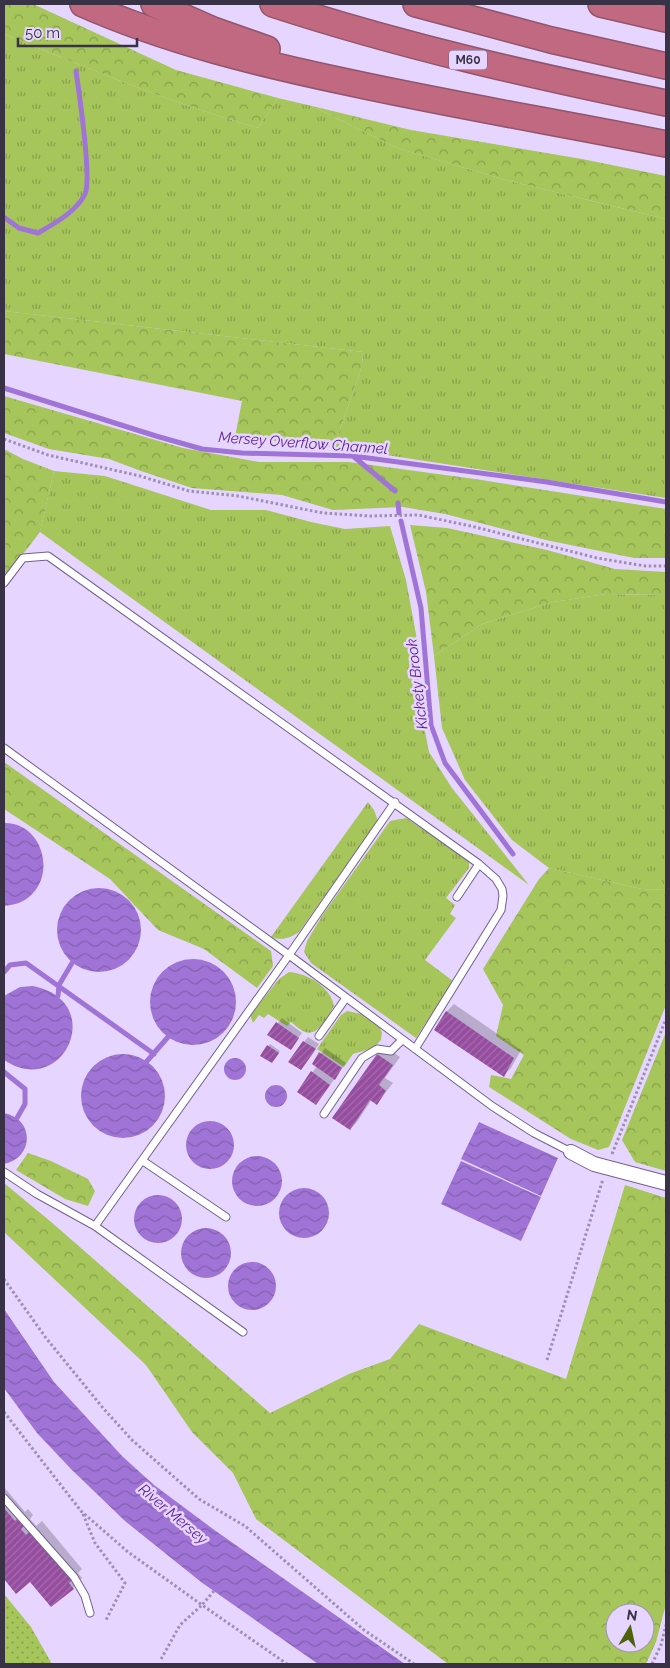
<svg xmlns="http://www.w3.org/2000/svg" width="670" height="1668" viewBox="0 0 670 1668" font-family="Raleway,sans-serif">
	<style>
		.grass { fill: url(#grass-tufts) }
		.forest { fill: url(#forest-crowns); fill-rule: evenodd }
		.park { fill: url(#park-dots) }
		.pitch { fill: #a6c55a }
		.water { fill: url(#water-waves) }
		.shadow { fill: #0003 }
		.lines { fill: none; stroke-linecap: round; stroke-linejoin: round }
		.stream { stroke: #a074d6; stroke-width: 5 }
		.building { fill: url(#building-hatch) }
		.lane-casing { stroke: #74618e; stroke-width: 9 }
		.street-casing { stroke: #74618e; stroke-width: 16 }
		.highway-casing { stroke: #91556c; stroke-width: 28 }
		.path { stroke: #9c90b0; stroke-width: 3; stroke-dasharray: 2.5 2.5; stroke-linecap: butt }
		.lane { stroke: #fff; stroke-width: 7 }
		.street { stroke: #fff; stroke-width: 14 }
		.highway { stroke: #c06981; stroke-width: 25 }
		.labels { text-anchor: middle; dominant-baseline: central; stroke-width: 5; stroke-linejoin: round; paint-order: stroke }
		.shield { fill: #e6d6ff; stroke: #6d627d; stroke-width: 1 }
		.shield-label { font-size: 12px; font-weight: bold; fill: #393145 }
		.water-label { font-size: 15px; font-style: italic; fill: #5d1f94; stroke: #e6d6ff }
	</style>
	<defs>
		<pattern id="grass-tufts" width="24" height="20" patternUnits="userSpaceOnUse" patternTransform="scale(1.25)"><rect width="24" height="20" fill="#a6c55a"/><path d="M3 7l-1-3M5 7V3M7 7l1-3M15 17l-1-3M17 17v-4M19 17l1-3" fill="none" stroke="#88a14c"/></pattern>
		<pattern id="forest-crowns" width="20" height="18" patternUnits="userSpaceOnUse" patternTransform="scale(1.25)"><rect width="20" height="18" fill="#a6c55a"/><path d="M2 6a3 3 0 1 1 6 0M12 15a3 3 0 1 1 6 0" fill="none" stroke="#88a14c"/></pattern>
		<pattern id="park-dots" width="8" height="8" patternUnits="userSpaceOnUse" patternTransform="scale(1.25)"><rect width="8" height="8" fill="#a6c55a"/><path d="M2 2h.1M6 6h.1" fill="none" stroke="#88a14c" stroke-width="1.8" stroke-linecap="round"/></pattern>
		<pattern id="water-waves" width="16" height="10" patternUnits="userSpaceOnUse" patternTransform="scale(1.25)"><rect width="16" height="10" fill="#a074d6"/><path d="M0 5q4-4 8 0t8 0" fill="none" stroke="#8360af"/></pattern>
		<pattern id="building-hatch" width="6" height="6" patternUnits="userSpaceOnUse" patternTransform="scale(1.25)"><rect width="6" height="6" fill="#964c9f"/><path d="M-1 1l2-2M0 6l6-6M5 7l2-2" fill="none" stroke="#a46fab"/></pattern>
	</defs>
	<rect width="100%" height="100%" fill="#e6d6ff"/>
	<path class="grass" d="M4,34C87,68 171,103 258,128L278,98L312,106L397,148L506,180L666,219V498L334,447L362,366L363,352L4,311Z
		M54,471L105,476L211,510H266L311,522L345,529L390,526L406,580L418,645L419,700L429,752L452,788L529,885L40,532Z
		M606,594L666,595V890L642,889L549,868L512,840L465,780L442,728L434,656L482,624L553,602Z
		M368,802L374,810L378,821L299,932C290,938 282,941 271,937Z
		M406,818L469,860V868L446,898L455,905L450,914L456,918L425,960L453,981L416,1038L311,963L304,952L307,941L324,913L390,821Z
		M289,972C307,973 331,987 334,1006C328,1015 319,1037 305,1032C300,1030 295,1025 291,1022L287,1026L268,1014L264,1018L259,1015L253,1023L250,1015L279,979Z
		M347,1011L362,1014L380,1028L382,1033L381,1040L373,1048L353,1054L344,1067L317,1049L341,1015Z"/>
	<path class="forest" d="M4,4H33L176,70L278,98L258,128C171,103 87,68 4,34Z
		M312,106L411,130L582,159L666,176V219L506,180L397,148Z
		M4,311L363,352L362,366L334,447L235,437L242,401L4,354Z
		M4,396L183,448L259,462H349L475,479L666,509V558H634L546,540L445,514L403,507L333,510L282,495L192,488L141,471L109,459L49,449L4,433Z
		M4,449L23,459L54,471L40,532L4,579Z
		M410,525L447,528L547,550L615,569L666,572V595L606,594L553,602L482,624L434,656L426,592Z
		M4,762L271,951L273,966L257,988L204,949L158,930L110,879L4,809Z
		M549,868L642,889L666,890V1005L609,1147L598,1150L571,1139L489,1087L491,1075L511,1079L524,1055L496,1036L503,1005L483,969L539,879Z
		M666,1032V1171L635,1162L622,1140Z
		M28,1153L51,1161L88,1179L95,1191L88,1206L65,1199L16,1170Z
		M4,1183L50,1221L270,1413L349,1374L390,1359L419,1324L566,1379L625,1185L666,1198V1604L656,1642L646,1664H448L256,1519L233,1473L192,1432L146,1365L4,1232ZM615,1613H645V1643H615Z"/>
	<path class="park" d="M4,1594L31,1627L52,1664H4Z"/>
	<path class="pitch" d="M4,1646L15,1664H4Z"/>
	<path class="water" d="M4,823C42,822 57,874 29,897C22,903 13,905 4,906Z
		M57 930a42 42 0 1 1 84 0a42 42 0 1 1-84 0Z
		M150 1002a43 43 0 1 1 86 0a43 43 0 1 1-86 0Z
		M33,986C108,1001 64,1100 4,1060V996L20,987Z
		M81 1096a42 42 0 1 1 84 0a42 42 0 1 1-84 0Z
		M224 1069a11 11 0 1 1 22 0a11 11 0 1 1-22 0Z
		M265 1096a11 11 0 1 1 22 0a11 11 0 1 1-22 0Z
		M4,1113C35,1119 34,1158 4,1164Z
		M186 1145a24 24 0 1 1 48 0a24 24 0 1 1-48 0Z
		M479,1122L558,1158L541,1196L461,1159Z
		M232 1181a25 25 0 1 1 50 0a25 25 0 1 1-50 0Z
		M461,1161L541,1197L521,1241L441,1204Z
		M279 1213a25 25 0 1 1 50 0a25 25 0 1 1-50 0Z
		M134 1219a24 24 0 1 1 48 0a24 24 0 1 1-48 0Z
		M181 1253a25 25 0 1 1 50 0a25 25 0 1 1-50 0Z
		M228 1286a24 24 0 1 1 48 0a24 24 0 1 1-48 0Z
		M4,1309L54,1382L122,1456L154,1485L213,1529L405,1664H318L201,1582L125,1521L72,1470L37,1433L4,1388Z"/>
	<path class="shadow" d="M454,1004L521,1050L511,1068L504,1075L436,1029L447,1011Z
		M282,1018L302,1033L290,1049L269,1034Z
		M308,1037L319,1044L301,1069L304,1042Z
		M270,1044L280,1051L274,1060L262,1055Z
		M386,1047L400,1057L385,1078L393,1083L377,1103L372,1099L357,1122L350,1129L333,1118L378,1054Z
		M325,1048L346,1063L320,1099L298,1092L317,1066L314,1064Z
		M4,1487L25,1512L28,1509L33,1515L30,1519L36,1526L42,1521L82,1569L78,1573L82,1578L73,1588L31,1580L16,1592L4,1577Z"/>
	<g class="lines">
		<path class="stream" d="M5,218L19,228L38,233C55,223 76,212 85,194C92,179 79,92 76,71
			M4,388L156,436L202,449L242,453L353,456L547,482L666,502
			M353,456L395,491
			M398,503L399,513
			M401,521L421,608L431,725L445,763L513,854
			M4,972L10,965L26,963L154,1054
			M58,996L59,985L72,963
			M147,1061L168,1037
			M4,1072L25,1089V1104L17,1118"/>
	</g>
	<path class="building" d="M446,1011L514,1058L504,1077L434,1030Z
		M276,1022L299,1038L291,1050L267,1035Z
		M303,1041L316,1049L301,1070L288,1062Z
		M267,1045L279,1053L272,1063L260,1056Z
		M319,1052L342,1068L335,1080L312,1064Z
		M377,1054L393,1065L379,1085L386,1091L377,1105L370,1100L350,1130L332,1118Z
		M311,1071L330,1085L316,1105L297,1092Z
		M4,1508L15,1521L18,1518L24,1526L21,1529L26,1535L31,1530L73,1579L69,1583L74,1589L51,1607L30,1582L16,1594L4,1579Z"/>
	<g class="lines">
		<g class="lane-casing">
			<path id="lane" d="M4,583L23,558L48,556L479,864L496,879L502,889L503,896L501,910L415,1049
				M4,748L289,955L492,1106L534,1133L571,1152
				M457,897L479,864
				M319,1036L346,998
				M324,1114L362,1058L377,1049L391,1051L402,1040
				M143,1161L226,1217
				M4,1172L37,1194L95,1226L243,1332
				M95,1226L289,955L395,802
				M4,1498L74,1577L85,1596L90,1613"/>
		</g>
		<g class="street-casing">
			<path id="street" d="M571,1152L594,1164L666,1183"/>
		</g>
		<g class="highway-casing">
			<path id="highway" d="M83,4C167,41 257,63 347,82C453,105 560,123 666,144
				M154,4L213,30L267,49
				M273,4C402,46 533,76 666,103
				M416,4L551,40L666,66
				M601,4L666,19"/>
		</g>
		<path class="path" d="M4,439L48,455L140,476L189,491L238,496L323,513L370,516L418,515L471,526L597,558L645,566H666
			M612,1154L666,1019
			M4,1279L46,1338L103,1408L132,1440L199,1499L245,1526L364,1630L414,1664
			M547,1360L603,1179
			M4,1412L81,1511L128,1552L202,1605L180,1625L160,1661
			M83,1514L95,1543L125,1583L106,1620
			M214,1591L202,1605L287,1664
			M652,1664L661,1645L666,1625"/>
		<use href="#lane" class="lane"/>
		<use href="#street" class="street"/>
		<use href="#highway" class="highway"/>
	</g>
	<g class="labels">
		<rect class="shield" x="449" y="50.5" width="38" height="19" rx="4"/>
		<g class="shield-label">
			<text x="468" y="60">M60</text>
		</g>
		<g class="water-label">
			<text transform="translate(303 443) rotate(4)">Mersey Overflow Channel</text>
			<text transform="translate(417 684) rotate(-97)">Kickety Brook</text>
			<text transform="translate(173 1514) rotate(40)">River Mersey</text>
		</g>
	</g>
	<rect width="670" height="1668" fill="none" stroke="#393145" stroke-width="10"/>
	<g transform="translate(630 1628) rotate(9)"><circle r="24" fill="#e6d6ff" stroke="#a194b5"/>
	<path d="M0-4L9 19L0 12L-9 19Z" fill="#4d610a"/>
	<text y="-8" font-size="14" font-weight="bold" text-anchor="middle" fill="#393145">N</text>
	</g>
	<path d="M18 38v8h119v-8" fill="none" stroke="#393145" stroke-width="2.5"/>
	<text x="25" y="38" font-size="15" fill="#393145" stroke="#e6d6ff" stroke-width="4" paint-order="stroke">50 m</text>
</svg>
